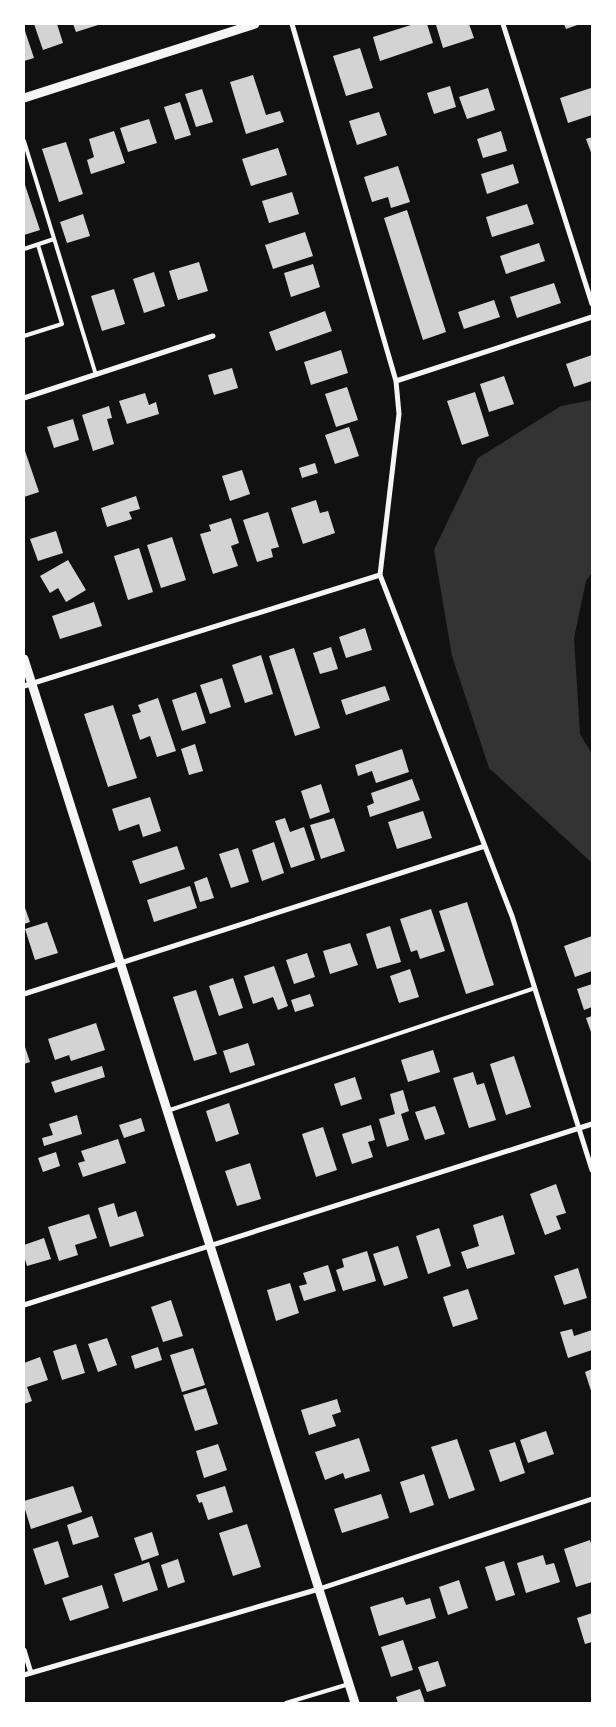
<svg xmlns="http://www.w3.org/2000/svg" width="616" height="1727" viewBox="0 0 616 1727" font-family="'Varela Round',sans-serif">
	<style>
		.water { fill: #333 }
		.building { fill: #d3d3d3 }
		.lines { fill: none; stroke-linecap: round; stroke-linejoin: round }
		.service { stroke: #f5f5f5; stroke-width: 4 }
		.minor { stroke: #f5f5f5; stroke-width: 5 }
		.tertiary { stroke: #f5f5f5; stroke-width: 9 }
	</style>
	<rect width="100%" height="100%" fill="#111"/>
	<path class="water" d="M592,400V572L586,581L574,638L580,734L592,754V863L489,768L452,656L434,550L478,458L561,406Z"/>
	<path class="building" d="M34,24H57L63,43L43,50Z
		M73,24H98V25L76,32Z
		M414,24H427L433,43L380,61L373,37Z
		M441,24H469L474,38L443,48L436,25Z
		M564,24H580L566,29Z
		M25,31L34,58L24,61V32Z
		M360,48L373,88L346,96L333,56Z
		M253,75L266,115L280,111L284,122L246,134L230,82Z
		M450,86L456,107L434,114L427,93Z
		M488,88L495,110L467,119L459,97Z
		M591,88L592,115L568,123L560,98Z
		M202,89L213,122L196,127L185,94Z
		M180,102L191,135L175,140L164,107Z
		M379,112L387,135L357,145L349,121Z
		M149,119L157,143L128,152L120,128Z
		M114,131L125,163L91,174L87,160L94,157L89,139Z
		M501,131L507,151L483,158L477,139Z
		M592,137V155L586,139Z
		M66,142L83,194L59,202L42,149Z
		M278,148L287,175L251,186L242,159Z
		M513,164L519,183L487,194L481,174Z
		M398,166L410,202L391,208L388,197L372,202L364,177Z
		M24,182L40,230L24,235Z
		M292,192L299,214L269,223L262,201Z
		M527,204L534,224L492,237L486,217Z
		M407,210L446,332L423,340L384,218Z
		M83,214L90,236L67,243L60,222Z
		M305,232L313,256L273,269L265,245Z
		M539,243L545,261L506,274L500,256Z
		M199,262L208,291L178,300L169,271Z
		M313,264L320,287L291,297L284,273Z
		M154,272L165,306L144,313L133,279Z
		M554,283L561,303L517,318L510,297Z
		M114,289L125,324L102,331L91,296Z
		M494,300L500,317L464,329L458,312Z
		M325,311L332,331L276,351L269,332Z
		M341,350L348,373L311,385L304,362Z
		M592,355V381L574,387L566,364Z
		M232,368L238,388L214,395L208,375Z
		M504,376L514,404L489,412L480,384Z
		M347,387L358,420L336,427L325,394Z
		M475,392L489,436L462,445L447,401Z
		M145,393L149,405L156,402L159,414L127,424L119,401Z
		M109,406L112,418L107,419L114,444L93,451L82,415Z
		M73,419L79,440L54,448L47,427Z
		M349,427L359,456L335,464L325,435Z
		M24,448L39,492L24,497Z
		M315,463L318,473L302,478L299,468Z
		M242,470L250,494L230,501L222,476Z
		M136,496L140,509L129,512L132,519L107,527L101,508Z
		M316,500L320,513L328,511L335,533L303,544L291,508Z
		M268,512L279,547L271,549L273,557L257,562L243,520Z
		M231,518L239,543L231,546L238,566L213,574L200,534L211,531L209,525Z
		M56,531L63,553L38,561L30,539Z
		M172,537L186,580L161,588L147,545Z
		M139,548L153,592L128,600L114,556Z
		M68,560L86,590L66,602L58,588L50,593L40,576Z
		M94,602L102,626L60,639L52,616Z
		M365,628L372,650L346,658L339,637Z
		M331,647L338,669L320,674L313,653Z
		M294,648L320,728L295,736L269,656Z
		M261,655L273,694L245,703L232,665Z
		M222,678L231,707L210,714L200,685Z
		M385,686L390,700L346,715L341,700Z
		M196,692L206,723L182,731L172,700Z
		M158,698L176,751L157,757L150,736L140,740L132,715L141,712L138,705Z
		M113,705L137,778L108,787L84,714Z
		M195,744L203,771L189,775L181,749Z
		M402,749L409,772L376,783L372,771L358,776L355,765Z
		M412,779L420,800L370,817L367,806L374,803L371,793Z
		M321,784L330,812L310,819L301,791Z
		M150,797L161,831L143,837L139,824L119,831L112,809Z
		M423,811L432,838L397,849L388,822Z
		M285,818L290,832L304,827L315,860L291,868L275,821Z
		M334,818L345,851L321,859L310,825Z
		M274,842L284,873L262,881L252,850Z
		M177,846L185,869L140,884L132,861Z
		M238,848L249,882L231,888L219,854Z
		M207,877L214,898L200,902L194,882Z
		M190,886L197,908L154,922L147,900Z
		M467,902L494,985L466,994L439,911Z
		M24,905L30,922L24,924Z
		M431,909L445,951L420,959L417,950L411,952L400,919Z
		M47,922L58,953L35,960L25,929Z
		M390,926L401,962L377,969L366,934Z
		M592,936V971L575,977L564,946Z
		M350,943L358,965L330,974L323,951Z
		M307,953L315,977L294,984L286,960Z
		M274,966L288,1006L278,1010L273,997L253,1004L244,976Z
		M410,969L419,997L399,1003L390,976Z
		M233,978L243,1008L219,1016L209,986Z
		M592,984V1007L584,1010L577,989Z
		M196,990L217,1054L194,1061L173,997Z
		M310,994L314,1006L295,1012L291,1000Z
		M592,1016V1035L586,1018Z
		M96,1023L105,1050L71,1061L69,1055L55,1060L48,1039Z
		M248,1043L255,1065L230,1073L223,1051Z
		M24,1044L30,1062L24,1064Z
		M433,1050L440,1072L408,1082L401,1060Z
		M514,1056L531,1107L506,1115L490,1064Z
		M102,1066L105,1077L55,1093L51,1082Z
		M473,1072L477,1085L484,1083L496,1120L469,1128L453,1078Z
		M355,1077L362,1099L341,1106L334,1084Z
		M403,1090L409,1111L401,1114L409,1140L387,1147L379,1119L395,1114L390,1094Z
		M229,1103L239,1134L216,1142L206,1111Z
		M435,1106L445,1134L425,1140L415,1112Z
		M77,1115L82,1134L44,1146L42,1138L53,1135L49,1124Z
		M141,1118L145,1131L124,1138L119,1125Z
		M371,1125L375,1140L368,1142L373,1157L352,1164L342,1134Z
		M323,1127L337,1170L316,1177L302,1134Z
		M118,1139L126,1163L83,1177L78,1163L85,1161L81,1151Z
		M56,1152L60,1166L43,1172L38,1158Z
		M250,1163L261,1199L237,1206L225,1171Z
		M556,1184L566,1213L556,1216L561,1229L545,1235L530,1194Z
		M114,1203L118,1217L136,1211L144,1236L110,1247L98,1208Z
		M89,1214L97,1238L75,1245L78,1255L59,1261L48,1227Z
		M503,1215L515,1254L467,1269L461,1252L479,1246L473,1225Z
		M439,1228L451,1266L428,1274L416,1236Z
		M44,1238L51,1259L27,1266L24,1256V1245Z
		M398,1246L408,1278L384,1286L373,1254Z
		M367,1251L376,1281L343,1291L336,1270L344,1267L342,1259Z
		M328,1265L336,1291L304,1301L299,1286L307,1284L303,1273Z
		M578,1268L587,1298L564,1305L554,1276Z
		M290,1283L299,1313L276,1321L267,1290Z
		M468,1289L478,1319L453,1327L443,1297Z
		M171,1300L183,1336L163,1342L151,1307Z
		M572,1329L574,1336L592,1330V1350L568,1358L560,1332Z
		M107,1338L117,1365L98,1372L88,1344Z
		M76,1344L85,1373L62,1380L53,1351Z
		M158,1347L162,1360L135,1369L131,1356Z
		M193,1348L205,1385L182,1392L170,1355Z
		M40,1357L48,1380L27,1387L32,1401L24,1404L25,1384L24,1363Z
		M592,1369V1394L585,1372Z
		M206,1388L218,1424L195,1431L183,1395Z
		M337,1399L341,1412L332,1415L336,1426L309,1435L301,1410Z
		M546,1431L554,1454L528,1463L520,1440Z
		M359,1438L370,1471L345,1479L343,1473L325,1480L315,1452Z
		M457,1439L475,1490L449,1499L431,1447Z
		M515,1442L525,1473L500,1482L489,1450Z
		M218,1444L227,1470L204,1478L196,1451Z
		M424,1474L434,1505L410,1513L400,1482Z
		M73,1486L82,1512L31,1529L24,1506V1501Z
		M225,1486L233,1512L208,1520L202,1502L199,1503L196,1495Z
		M381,1494L389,1518L342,1533L334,1509Z
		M92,1516L99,1537L73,1545L67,1525Z
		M247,1524L261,1567L233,1576L219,1533Z
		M152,1532L159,1555L142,1561L134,1538Z
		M590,1540L592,1548V1582L576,1587L564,1549Z
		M58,1541L69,1577L45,1585L33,1549Z
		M543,1555L546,1565L554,1563L560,1582L526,1593L517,1563Z
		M178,1559L185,1582L168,1588L161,1565Z
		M504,1561L515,1595L496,1601L485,1567Z
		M149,1562L158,1590L123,1602L114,1574Z
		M459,1580L468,1608L448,1615L439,1587Z
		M102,1585L109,1608L70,1621L62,1598Z
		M403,1597L406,1605L430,1598L436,1618L379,1636L370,1607Z
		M592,1613V1642L585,1644L577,1618Z
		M403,1640L413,1670L391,1677L381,1647Z
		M438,1661L446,1686L427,1692L418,1667Z
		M420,1689L425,1703H398L396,1697Z"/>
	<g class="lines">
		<path class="service" d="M24,141L96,375
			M24,249L54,239
			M24,336L62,324L38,245
			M167,1111L535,988
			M286,1703L349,1684"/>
		<path class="minor" d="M292,24L396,381L399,414L380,575L512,916L592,1170
			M503,24L592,304
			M396,381L592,317
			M24,398L213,336
			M24,686L380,575
			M24,994L485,846
			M24,1305L592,1124
			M24,1650L31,1673
			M24,1675L319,1589L592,1499"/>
		<path class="tertiary" d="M24,98L255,24
			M24,659L355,1703"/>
	</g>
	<rect width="616" height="1727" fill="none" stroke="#ffffff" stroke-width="50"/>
</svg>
